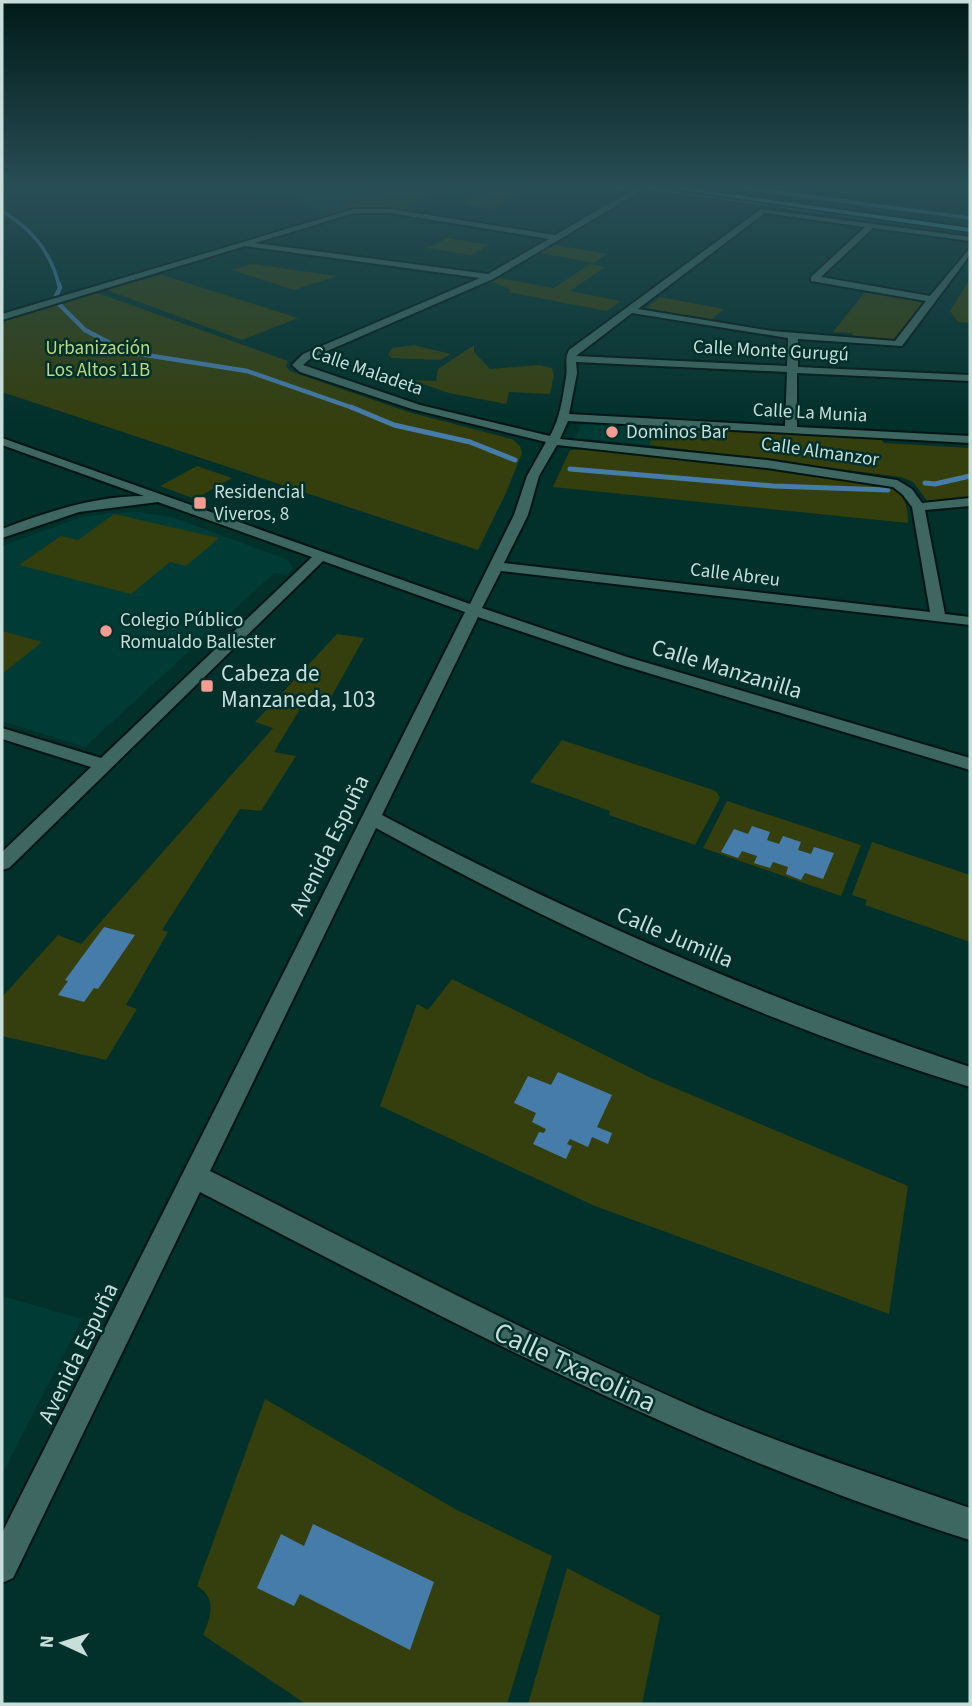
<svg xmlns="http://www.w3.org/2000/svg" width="972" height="1706" viewBox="0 0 972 1706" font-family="'Source Sans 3',sans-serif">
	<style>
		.built { fill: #003c35 }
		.green { fill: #353f0d }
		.water { fill: #457caa }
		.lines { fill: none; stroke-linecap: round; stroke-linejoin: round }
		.stream-far2 { stroke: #457caa; stroke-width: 3.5 }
		.stream-far1 { stroke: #457caa; stroke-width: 4.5 }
		.stream { stroke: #457caa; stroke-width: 5 }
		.minor-casing { stroke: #021513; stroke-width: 4 }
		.trunk-casing { stroke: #021513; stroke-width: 4 }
		.minor { fill: #3e6761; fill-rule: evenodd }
		.trunk { fill: #429cac; fill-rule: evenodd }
		.poi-dot { fill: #f59c92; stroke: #02302b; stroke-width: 2.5 }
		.labels { text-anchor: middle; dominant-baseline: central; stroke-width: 5; stroke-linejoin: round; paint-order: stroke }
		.far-park-label { font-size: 19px; fill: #c2d97b; stroke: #02302b }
		.far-street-label { font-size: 19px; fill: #c8deda; stroke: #02302b }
		.far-poi-label { font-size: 19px; fill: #c8deda; stroke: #02302b; text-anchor: start }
		.street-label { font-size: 23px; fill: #c8deda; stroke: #02302b }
		.poi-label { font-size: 23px; fill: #c8deda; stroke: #02302b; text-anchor: start }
		.near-street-label { font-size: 28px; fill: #c8deda; stroke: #02302b }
	</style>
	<rect width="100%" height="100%" fill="#02302b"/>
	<path class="built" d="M285,186H393L321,217Z
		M596,422L651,425L650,445L575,438L581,425Z
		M140,512L175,518L288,560L293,568L287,575L274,573L85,747L2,721V546L79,518L110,513Z
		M2,1296L82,1319L2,1474Z"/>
	<path class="green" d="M393,186H453L399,210L355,209L321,217Z
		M496,187L527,191L493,209L461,204Z
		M447,238L489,245L471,255L427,248Z
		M554,245L608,254L594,263L540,253Z
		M252,264L337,276L294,290L232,270Z
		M590,264L605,267L570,291L621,301L607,311L508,292L511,290L491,282L498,278L554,288Z
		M162,275L298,318L242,340L104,289Z
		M970,279V323L958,322L950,311Z
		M95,292L288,361L286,366L290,371L408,412L512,439L520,446L522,453L506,493L478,550L2,392V320Z
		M865,292L924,301L894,341L854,339L852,333L833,332Z
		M660,297L724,309L711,320L646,308Z
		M414,345L451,354L440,360L391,358L388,354L392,348Z
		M474,345V352L490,369L539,365L552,368L554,375L550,394L509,392L506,404L449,393L412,380L436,381L438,369Z
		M651,425L880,438L884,443L970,448V499L929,503L913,482L901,477L650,445Z
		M594,449L887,483C904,494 908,503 908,523L553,487L570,450Z
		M197,466L232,478L195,499L160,486Z
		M114,514L219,538L186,566L170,562L131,594L19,565L61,536L78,540Z
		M2,631L42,642L2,674Z
		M337,634L364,638L325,708L303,704L274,752L296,756L261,811L240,809L162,930L168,932L126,1005L137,1009L106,1060L2,1036V997L58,935L81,944L273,728L255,722Z
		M562,740L716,791L720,798L695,845L609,815L610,811L530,782Z
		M727,801L861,845L841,896L703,848Z
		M872,842L970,875V942L865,905L867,900L852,895Z
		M452,979L651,1078L908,1186L889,1314L595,1206L380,1106L417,1004L428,1010Z
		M265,1399L457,1510L552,1556L507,1704H306L203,1635C211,1617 217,1598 197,1586Z
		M567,1568L660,1616L642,1704H528Z"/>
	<path class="water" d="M752,826L770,832L767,840L779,844L783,836L801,842L798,850L811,854L814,847L834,853L823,879L805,873L801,880L786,874L788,867L773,862L770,868L754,863L757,856L742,851L738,858L721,852L734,829L748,834Z
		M104,927L135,935L98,989L94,988L84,1002L58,995L68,981L65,980Z
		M558,1072L612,1095L597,1127L612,1133L608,1144L592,1137L588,1147L570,1139L567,1144L572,1146L566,1159L533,1144L539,1132L544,1133L546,1129L532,1122L536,1113L514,1103L528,1076L551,1085Z
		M313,1524L434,1582L410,1650L300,1594L294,1606L257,1588L281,1534L304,1546Z"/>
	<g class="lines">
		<path class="stream-far2" d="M608,186L625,189
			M637,186L970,232
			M729,186L970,218
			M2,211C32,229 50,251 59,285"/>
		<path class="stream-far1" d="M56,296L60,288L59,284
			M59,304L85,330L127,352L247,371L356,409"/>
		<path class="stream" d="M351,407L394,425L470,442L515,460
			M570,469L773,486L888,490
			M925,483L935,484L970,476"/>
		<g class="minor-casing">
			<path id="minor" d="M634,189L641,191L493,279L311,358L303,365L420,405L550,436C560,419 563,396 566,377C568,366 564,360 569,350L761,209L970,237V241L873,228L821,277L930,296L970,248V255L902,346L798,339V367L970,375V381L797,373V427L970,436V443L568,421L560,439L767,460L897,480L912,489L922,503L970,498V506L925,510L945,614L970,617V625L501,571L482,608L627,657L970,758V770L615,663L478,617L382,815C572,916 767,999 970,1067V1087C764,1023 565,932 376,828L210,1171C368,1250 525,1333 687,1404C779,1444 875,1475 970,1508V1540C700,1455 451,1322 200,1192L13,1578L2,1583V1533L465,612L323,561L9,868L2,870V852L91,767L2,739V728L101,758L312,557L158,502L79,512L2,538V529C47,512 94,496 144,496L2,445V438L470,604L514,515L527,476L546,442L412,409L300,372L292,365L303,354L480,278L245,246L2,320V314L354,209H390L555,235ZM354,213H390L549,239L488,274L255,243ZM765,213L865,227L811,277V281L926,301L895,341L772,331L638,309ZM632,313L788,338L787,366L576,356ZM576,362L787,372L785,426L569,414L577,373ZM557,445L767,468L893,487L903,495L912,507L930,612L504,563L528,515L539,476Z"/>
		</g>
		<g class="trunk-casing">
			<path id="trunk" d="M626,186L638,187L641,191L634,193Z
				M652,186H671L970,228V232Z"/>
		</g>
		<use href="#minor" class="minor"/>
		<use href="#trunk" class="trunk"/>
	</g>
	<linearGradient id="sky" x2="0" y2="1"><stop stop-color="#011a18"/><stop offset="0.44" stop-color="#284e55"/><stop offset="1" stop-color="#284e55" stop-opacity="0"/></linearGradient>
	<rect width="972" height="425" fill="url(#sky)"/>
	<g class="poi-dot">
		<circle cx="612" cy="432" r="7"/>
		<rect x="193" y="496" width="14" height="14" rx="3.5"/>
		<circle cx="106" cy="631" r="7"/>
		<rect x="200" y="679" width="14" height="14" rx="3.5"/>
	</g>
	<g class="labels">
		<g class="far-park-label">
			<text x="98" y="348">Urbanización<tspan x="98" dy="22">Los Altos 11B</tspan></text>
		</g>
		<g class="far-street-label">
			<text transform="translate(771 351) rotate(3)">Calle Monte Gurugú</text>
			<text transform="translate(367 371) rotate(19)">Calle Maladeta</text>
			<text transform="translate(810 413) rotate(3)">Calle La Munia</text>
			<text transform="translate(820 452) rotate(8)">Calle Almanzor</text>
			<text transform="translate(735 575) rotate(7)">Calle Abreu</text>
		</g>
		<g class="far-poi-label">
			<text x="626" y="432">Dominos Bar</text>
			<text x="214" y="492">Residencial<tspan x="214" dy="22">Viveros, 8</tspan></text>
			<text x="120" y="620">Colegio Público<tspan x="120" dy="22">Romualdo Ballester</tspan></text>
		</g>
		<g class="street-label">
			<text transform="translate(727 669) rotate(17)">Calle Manzanilla</text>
			<text transform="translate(329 845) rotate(-64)">Avenida Espuña</text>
			<text transform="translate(675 937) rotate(23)">Calle Jumilla</text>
			<text transform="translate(78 1353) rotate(-64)">Avenida Espuña</text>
		</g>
		<g class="poi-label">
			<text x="221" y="673">Cabeza de<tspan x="221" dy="26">Manzaneda, 103</tspan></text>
		</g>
		<g class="near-street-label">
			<text transform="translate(575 1367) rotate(25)">Calle Txacolina</text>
		</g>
	</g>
	<rect width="972" height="1706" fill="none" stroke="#c8deda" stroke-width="7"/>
	<g transform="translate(63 1643) rotate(274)" stroke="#02302b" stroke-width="5" paint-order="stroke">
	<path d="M0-5L12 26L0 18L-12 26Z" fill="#c8deda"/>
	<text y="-10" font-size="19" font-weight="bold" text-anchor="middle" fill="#c8deda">N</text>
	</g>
</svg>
